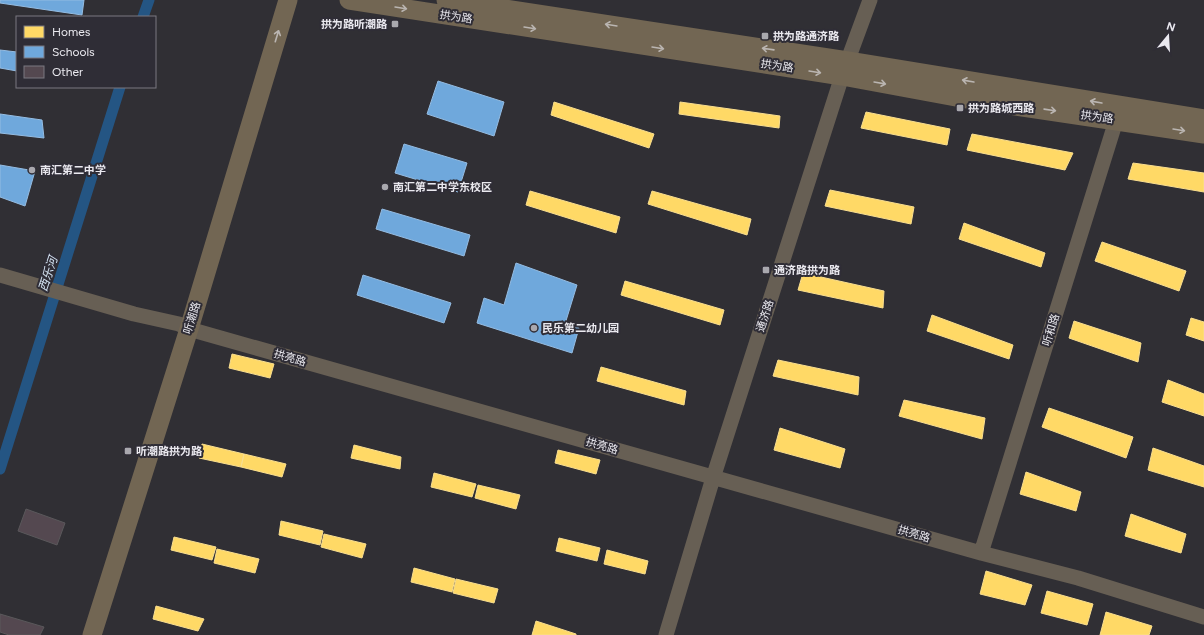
<svg xmlns="http://www.w3.org/2000/svg" width="1204" height="635" viewBox="0 0 1204 635" font-family="Figtree,'Noto Sans SC',sans-serif">
	<style>
		.homes { fill: #ffd966; stroke: #f9de8f }
		.schools { fill: #6fa8dc; stroke: #94bce2 }
		.lines { fill: none; stroke-linecap: round; stroke-linejoin: round }
		.canal { stroke: #245583; stroke-width: 11 }
		.building { fill: #544850; stroke: #5a585b }
		.minor { stroke: #675f54; stroke-width: 15 }
		.major { stroke: #726653; stroke-width: 19 }
		.oneway { stroke: #bab5b1 }
		.poi-dot { fill: #a9a8ae; stroke: #2f2d36; stroke-width: 1.5 }
		.labels { text-anchor: middle; dominant-baseline: central; stroke-width: 4; stroke-linejoin: round; paint-order: stroke }
		.street-label { font-size: 11px; fill: #eae9ef; stroke: #2f2d36 }
		.poi-label { font-size: 11px; font-weight: bold; fill: #eae9ef; stroke: #2f2d36; text-anchor: start }
		.water-label { font-size: 12px; font-style: italic; fill: #d5e4f3; stroke: #2f2d36 }
	</style>
	<rect width="100%" height="100%" fill="#302f34"/>
	<path class="homes" d="M554,102L654,134L649,148L551,115Z
		M680,102L780,116L779,128L679,114Z
		M866,112L950,129L947,145L861,128Z
		M972,134L1073,153L1065,170L967,150Z
		M1133,163L1204,173V192L1128,179Z
		M830,190L914,207L911,224L825,206Z
		M530,191L620,217L616,233L526,205Z
		M652,191L751,219L747,235L648,204Z
		M964,223L1045,253L1041,267L959,239Z
		M1102,242L1186,271L1179,291L1095,261Z
		M803,273L884,291L883,308L798,290Z
		M625,281L724,310L720,325L621,295Z
		M932,315L1013,345L1009,359L927,331Z
		M1191,318L1204,322V341L1186,335Z
		M1074,321L1141,343L1138,362L1069,338Z
		M232,354L274,364L270,378L229,368Z
		M778,360L859,377L858,395L773,376Z
		M601,367L686,391L684,405L597,381Z
		M1168,380L1204,394V416L1162,402Z
		M904,400L985,418L982,439L899,416Z
		M1049,408L1133,437L1126,458L1042,427Z
		M780,428L845,449L840,468L774,450Z
		M202,444L244,454L241,467L199,458Z
		M354,445L401,457L400,469L351,458Z
		M1153,448L1204,466V487L1148,470Z
		M558,450L600,460L596,474L555,463Z
		M244,454L286,464L282,477L241,467Z
		M1026,472L1081,492L1076,511L1020,494Z
		M434,473L476,484L472,497L431,487Z
		M478,485L520,495L516,509L475,498Z
		M1131,514L1186,534L1181,553L1125,536Z
		M281,521L323,531L320,545L279,535Z
		M324,534L366,544L362,558L321,547Z
		M174,537L216,547L212,560L171,550Z
		M559,538L600,548L597,561L556,551Z
		M217,549L259,559L255,573L214,563Z
		M607,550L648,561L645,574L604,564Z
		M414,568L455,579L452,592L411,582Z
		M986,571L1032,585L1025,605L980,594Z
		M456,579L498,589L494,603L453,593Z
		M1047,591L1093,604L1087,625L1041,613Z
		M156,606L204,619L198,631L153,619Z
		M1106,612L1152,626L1149,635H1100Z
		M536,621L576,634V635H532Z"/>
	<path class="schools" d="M0,0H84L82,15L0,3Z
		M0,50L17,52V71L0,68Z
		M438,81L504,102L494,136L427,114Z
		M0,114L42,120L44,138L0,133Z
		M404,144L467,163L458,192L395,173Z
		M0,165L35,171L25,206L0,197Z
		M382,209L470,235L464,256L376,229Z
		M516,263L577,285L565,324L579,328L572,353L477,323L484,298L504,305Z
		M363,275L451,303L444,323L357,295Z"/>
	<g class="lines">
		<path class="canal" d="M143,17L149,0
			M0,469L120,87"/>
	</g>
	<path class="building" d="M26,509L65,523L57,545L18,531Z
		M0,614L44,627L40,635H9L0,632Z"/>
	<g class="lines">
		<path class="minor" d="M0,275L134,314L179,324L189,329L981,553L1078,578L1204,617
			M981,553L1119,111
			M666,635L713,478L842,76L870,0"/>
		<path class="major" d="M349,0L842,76L961,98L1204,134
			M446,0L848,61L1204,119
			M92,635L189,329L288,0"/>
	</g>
	<defs><path id="oneway-shaft" d="M-6 0H5M1.5-3L5.5 0L1.5 3" fill="none" stroke-width="1.6" stroke-linecap="round" stroke-linejoin="round"/></defs>
	<g class="oneway">
		<use href="#oneway-shaft" transform="translate(401 8) rotate(9)"/>
		<use href="#oneway-shaft" transform="translate(611 25) rotate(-171)"/>
		<use href="#oneway-shaft" transform="translate(530 28) rotate(9)"/>
		<use href="#oneway-shaft" transform="translate(277 36) rotate(-73)"/>
		<use href="#oneway-shaft" transform="translate(658 48) rotate(9)"/>
		<use href="#oneway-shaft" transform="translate(768 49) rotate(-172)"/>
		<use href="#oneway-shaft" transform="translate(815 72) rotate(9)"/>
		<use href="#oneway-shaft" transform="translate(968 81) rotate(-170)"/>
		<use href="#oneway-shaft" transform="translate(880 83) rotate(10)"/>
		<use href="#oneway-shaft" transform="translate(1096 102) rotate(-170)"/>
		<use href="#oneway-shaft" transform="translate(1050 110) rotate(8)"/>
		<use href="#oneway-shaft" transform="translate(1179 130) rotate(9)"/>
	</g>
	<g class="poi-dot">
		<rect x="391" y="20" width="8" height="8" rx="2"/>
		<rect x="761" y="32" width="8" height="8" rx="2"/>
		<rect x="956" y="104" width="8" height="8" rx="2"/>
		<circle cx="32" cy="170" r="4"/>
		<circle cx="385" cy="187" r="4"/>
		<rect x="762" y="266" width="8" height="8" rx="2"/>
		<circle cx="534" cy="328" r="4"/>
		<rect x="124" y="447" width="8" height="8" rx="2"/>
	</g>
	<g class="labels">
		<g class="street-label">
			<text transform="translate(456 17) rotate(9)">拱为路</text>
			<text transform="translate(777 66) rotate(9)">拱为路</text>
			<text transform="translate(1097 117) rotate(8)">拱为路</text>
			<text transform="translate(765 316) rotate(-72)">通济路</text>
			<text transform="translate(192 318) rotate(-73)">听潮路</text>
			<text transform="translate(1051 330) rotate(-73)">听和路</text>
			<text transform="translate(290 358) rotate(16)">拱亮路</text>
			<text transform="translate(602 446) rotate(16)">拱亮路</text>
			<text transform="translate(914 534) rotate(16)">拱亮路</text>
		</g>
		<g class="poi-label">
			<text x="387" y="24" text-anchor="end">拱为路听潮路</text>
			<text x="773" y="36">拱为路通济路</text>
			<text x="968" y="108">拱为路城西路</text>
			<text x="40" y="170">南汇第二中学</text>
			<text x="393" y="187">南汇第二中学东校区</text>
			<text x="774" y="270">通济路拱为路</text>
			<text x="542" y="328">民乐第二幼儿园</text>
			<text x="136" y="451">听潮路拱为路</text>
		</g>
		<g class="water-label">
			<text transform="translate(48 274) rotate(-72)">西乐河</text>
		</g>
	</g>
	<rect x="16" y="16" width="140" height="72" fill="#2f2d36" stroke="#7a7880"/>
	<rect x="24" y="26" width="20" height="12" fill="#ffd966" stroke="#7a7880"/>
	<text x="52" y="36" font-size="12" fill="#eae9ef">Homes</text>
	<rect x="24" y="46" width="20" height="12" fill="#6fa8dc" stroke="#7a7880"/>
	<text x="52" y="56" font-size="12" fill="#eae9ef">Schools</text>
	<rect x="24" y="66" width="20" height="12" fill="#544850" stroke="#7a7880"/>
	<text x="52" y="76" font-size="12" fill="#eae9ef">Other</text>
	<g transform="translate(1168 36) rotate(18)" stroke="#2f2d36" stroke-width="3" paint-order="stroke">
	<path d="M0-3L7 15L0 10L-7 15Z" fill="#eae9ef"/>
	<text y="-6" font-size="11" font-weight="bold" text-anchor="middle" fill="#eae9ef">N</text>
	</g>
</svg>
